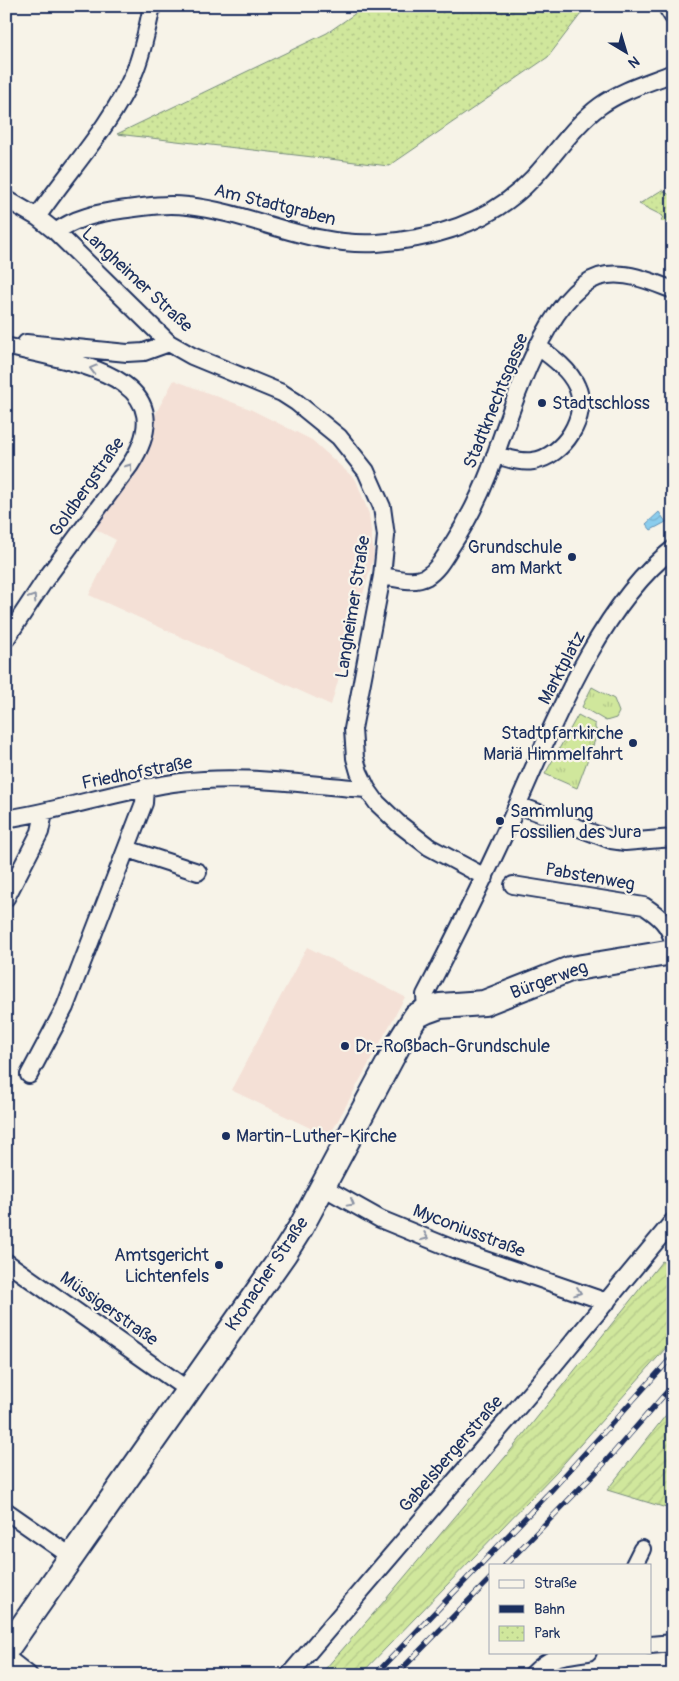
<svg xmlns="http://www.w3.org/2000/svg" width="679" height="1681" viewBox="0 0 679 1681" font-family="Pangolin,sans-serif">
	<style>
		.built { fill: #f4e0d6 }
		.grass { fill: url(#grass-tufts); stroke: #768b7d }
		.park { fill: url(#park-dots); stroke: #768b7d }
		.garden { fill: url(#garden-furrows); stroke: #768b7d }
		.water { fill: url(#water-waves); stroke: #5e8eb4 }
		.lines { fill: none; stroke-linecap: round; stroke-linejoin: round }
		.street-casing { stroke: #1b2f5e; stroke-width: 20 }
		.secondary-casing { stroke: #1b2f5e; stroke-width: 28 }
		.street { stroke: #f7f3e8; stroke-width: 16 }
		.secondary { stroke: #f7f3e8; stroke-width: 24 }
		.rail-casing { stroke: #1b2f5e; stroke-width: 5.5 }
		.rail { stroke: #f7f3e8; stroke-width: 4; stroke-dasharray: 11; stroke-linecap: butt }
		.oneway { stroke: #8991a3 }
		.poi-dot { fill: #1b2f5e; stroke: #f7f3e8; stroke-width: 2 }
		.labels { text-anchor: middle; dominant-baseline: central; stroke-width: 4.5; stroke-linejoin: round; paint-order: stroke }
		.street-label { font-size: 18px; fill: #1b2f5e; stroke: #f7f3e8 }
		.poi-label { font-size: 18px; fill: #1b2f5e; stroke: #f7f3e8; text-anchor: start }
	</style>
	<defs>
		<pattern id="grass-tufts" width="24" height="20" patternUnits="userSpaceOnUse" patternTransform="scale(1.25)"><rect width="24" height="20" fill="#d0e79c"/><path d="M3 7l-1-3M5 7V3M7 7l1-3M15 17l-1-3M17 17v-4M19 17l1-3" fill="none" stroke="#b2c689"/></pattern>
		<pattern id="park-dots" width="8" height="8" patternUnits="userSpaceOnUse" patternTransform="scale(1.25)"><rect width="8" height="8" fill="#d0e79c"/><path d="M2 2h.1M6 6h.1" fill="none" stroke="#b2c689" stroke-width="1.8" stroke-linecap="round"/></pattern>
		<pattern id="garden-furrows" width="10" height="10" patternUnits="userSpaceOnUse" patternTransform="scale(1.25)"><rect width="10" height="10" fill="#d0e79c"/><path d="M-1 1l2-2M0 10L10 0M9 11l2-2" fill="none" stroke="#b2c689"/></pattern>
		<pattern id="water-waves" width="16" height="10" patternUnits="userSpaceOnUse" patternTransform="scale(1.25)"><rect width="16" height="10" fill="#8bcded"/><path d="M0 5q4-4 8 0t8 0" fill="none" stroke="#77b0ce"/></pattern>
	</defs>
	<rect width="100%" height="100%" fill="#f7f3e8"/>
	<filter id="ink" filterUnits="userSpaceOnUse"><feTurbulence type="fractalNoise" baseFrequency=".02" numOctaves="2"/><feDisplacementMap in="SourceGraphic" scale="10" xChannelSelector="R" yChannelSelector="G"/><feConvolveMatrix kernelMatrix="1 2 1 2 8 2 1 2 1" color-interpolation-filters="sRGB"/></filter>
	<g filter="url(#ink)">
		<path class="built" d="M174,380L250,409L312,440L356,480L369,514L374,556L331,705L89,595L116,540L93,528Z
			M307,947L405,997L329,1137L231,1090Z"/>
		<path class="grass" d="M592,687L614,699L619,712L616,718L606,721L582,707Z
			M578,715L595,724V728L598,732L577,788L545,774Z"/>
		<path class="park" d="M366,6H587L548,57L389,166L117,134L327,33Z
			M662,190L673,197V223L661,221L663,216L639,204Z"/>
		<path class="garden" d="M662,1261L673,1267V1340L557,1471L360,1675H320L386,1599L511,1450Z
			M673,1406V1510L607,1490Z"/>
		<path class="water" d="M659,512L666,522L651,530L646,524Z"/>
		<g class="lines">
			<g class="street-casing">
				<path id="street" d="M666,6L673,17
					M6,199L37,217L56,232L169,343L192,356L282,393L296,402L339,437L366,471L382,507L386,536L382,576L353,729L355,758L359,772L367,789L377,803L398,823L429,847L485,877
					M37,217C69,170 111,126 134,73C143,52 147,29 152,6
					M56,232C74,218 98,213 120,210C142,207 165,203 188,206C253,213 308,247 377,243C436,239 492,222 533,178C555,155 574,125 600,106C622,90 648,83 673,73
					M26,343L127,353L144,352L169,343
					M6,346C67,362 189,374 130,465L45,580L6,639
					M495,455C507,458 520,463 533,461C563,457 590,416 577,387C570,370 552,357 537,346
					M382,576C396,578 413,584 426,577C438,570 445,556 452,545C467,522 480,496 490,470C508,422 547,282 607,275C630,272 652,282 673,290
					M518,805L611,840L625,842L673,838
					M6,819C65,810 122,789 181,782C243,774 305,785 367,789
					M127,849L198,872
					M513,885L644,906C658,915 670,925 673,942
					M6,898L40,832L44,813
					M426,1011L425,995C454,939 482,883 508,826C548,738 596,608 673,549
					M29,1075L65,1007L144,803L145,787
					M323,1187L380,1219L456,1250L607,1302
					M6,1262L188,1390
					M6,1511L72,1557
					M634,1565L642,1549
					M650,1645L673,1643
					M6,1657L29,1675
					M289,1675L544,1377L673,1221
					M532,1675C551,1655 562,1656 588,1652"/>
			</g>
			<g class="secondary-casing">
				<path id="secondary" d="M6,1650L284,1254L301,1227L401,1040L416,1016L426,1011L440,1006L484,1003L570,969L673,952"/>
			</g>
			<use href="#street" class="street"/>
			<use href="#secondary" class="secondary"/>
			<g class="rail-casing">
				<path id="rail" d="M505,1565L601,1467L673,1385
					M375,1675L547,1495L673,1356
					M396,1675L490,1579"/>
			</g>
			<use href="#rail" class="rail"/>
		</g>
		<defs><path id="oneway-chevron" d="M-2-3.5L2.5 0L-2 3.5" fill="none" stroke-width="1.6" stroke-linecap="round" stroke-linejoin="round" transform="scale(1.25)"/></defs>
		<g class="oneway">
			<use href="#oneway-chevron" transform="translate(93 369) rotate(-165)"/>
			<use href="#oneway-chevron" transform="translate(129 467) rotate(-55)"/>
			<use href="#oneway-chevron" transform="translate(33 598) rotate(-57)"/>
			<use href="#oneway-chevron" transform="translate(351 1203) rotate(29)"/>
			<use href="#oneway-chevron" transform="translate(425 1237) rotate(22)"/>
			<use href="#oneway-chevron" transform="translate(578 1292) rotate(19)"/>
		</g>
	</g>
	<g class="poi-dot">
		<circle cx="542" cy="403" r="5"/>
		<circle cx="572" cy="557" r="5"/>
		<circle cx="633" cy="743" r="5"/>
		<circle cx="500" cy="821" r="5"/>
		<circle cx="345" cy="1046" r="5"/>
		<circle cx="226" cy="1136" r="5"/>
		<circle cx="219" cy="1265" r="5"/>
	</g>
	<g class="labels">
		<g class="street-label">
			<text transform="translate(275 205) rotate(14)">Am Stadtgraben</text>
			<text transform="translate(137 280) rotate(43)">Langheimer Straße</text>
			<text transform="translate(496 401) rotate(-68)">Stadtknechtsgasse</text>
			<text transform="translate(87 487) rotate(-55)">Goldbergstraße</text>
			<text transform="translate(353 607) rotate(-81)">Langheimer Straße</text>
			<text transform="translate(562 668) rotate(-62)">Marktplatz</text>
			<text transform="translate(137 773) rotate(-11)">Friedhofstraße</text>
			<text transform="translate(590 877) rotate(10)">Pabstenweg</text>
			<text transform="translate(549 980) rotate(-20)">Bürgerweg</text>
			<text transform="translate(469 1231) rotate(21)">Myconiusstraße</text>
			<text transform="translate(267 1274) rotate(-56)">Kronacher Straße</text>
			<text transform="translate(109 1309) rotate(35)">Müssigerstraße</text>
			<text transform="translate(451 1454) rotate(-49)">Gabelsbergerstraße</text>
		</g>
		<g class="poi-label">
			<text x="552" y="403">Stadtschloss</text>
			<text x="562" y="547" text-anchor="end">Grundschule<tspan x="562" dy="21">am Markt</tspan></text>
			<text x="623" y="733" text-anchor="end">Stadtpfarrkirche<tspan x="623" dy="21">Mariä Himmelfahrt</tspan></text>
			<text x="510" y="811">Sammlung<tspan x="510" dy="21">Fossilien des Jura</tspan></text>
			<text x="355" y="1046">Dr.-Roßbach-Grundschule</text>
			<text x="236" y="1136">Martin-Luther-Kirche</text>
			<text x="209" y="1255" text-anchor="end">Amtsgericht<tspan x="209" dy="21">Lichtenfels</tspan></text>
		</g>
	</g>
	<rect width="679" height="1681" fill="none" stroke="#f7f3e8" stroke-width="25"/>
	<rect x="12" y="12" width="654" height="1656" fill="none" stroke="#1b2f5e" stroke-width="2" filter="url(#ink)"/>
	<rect x="489" y="1564" width="162" height="90" fill="#f7f3e8" stroke="#9fa5b1"/>
	<rect x="499" y="1580" width="25" height="8" fill="#f7f3e8" stroke="#9fa5b1"/>
	<text x="534" y="1588" font-size="15" fill="#1b2f5e">Straße</text>
	<rect x="499" y="1605" width="25" height="8" fill="#1b2f5e" stroke="#9fa5b1"/>
	<text x="534" y="1614" font-size="15" fill="#1b2f5e">Bahn</text>
	<rect x="499" y="1626" width="25" height="15" fill="url(#park-dots)" stroke="#9fa5b1"/>
	<text x="534" y="1638" font-size="15" fill="#1b2f5e">Park</text>
	<g transform="translate(626 52) rotate(142)" stroke="#f7f3e8" stroke-width="4" paint-order="stroke">
	<path d="M0-4L9 19L0 12L-9 19Z" fill="#1b2f5e"/>
	<text y="-8" font-size="14" font-weight="bold" text-anchor="middle" fill="#1b2f5e">N</text>
	</g>
</svg>
